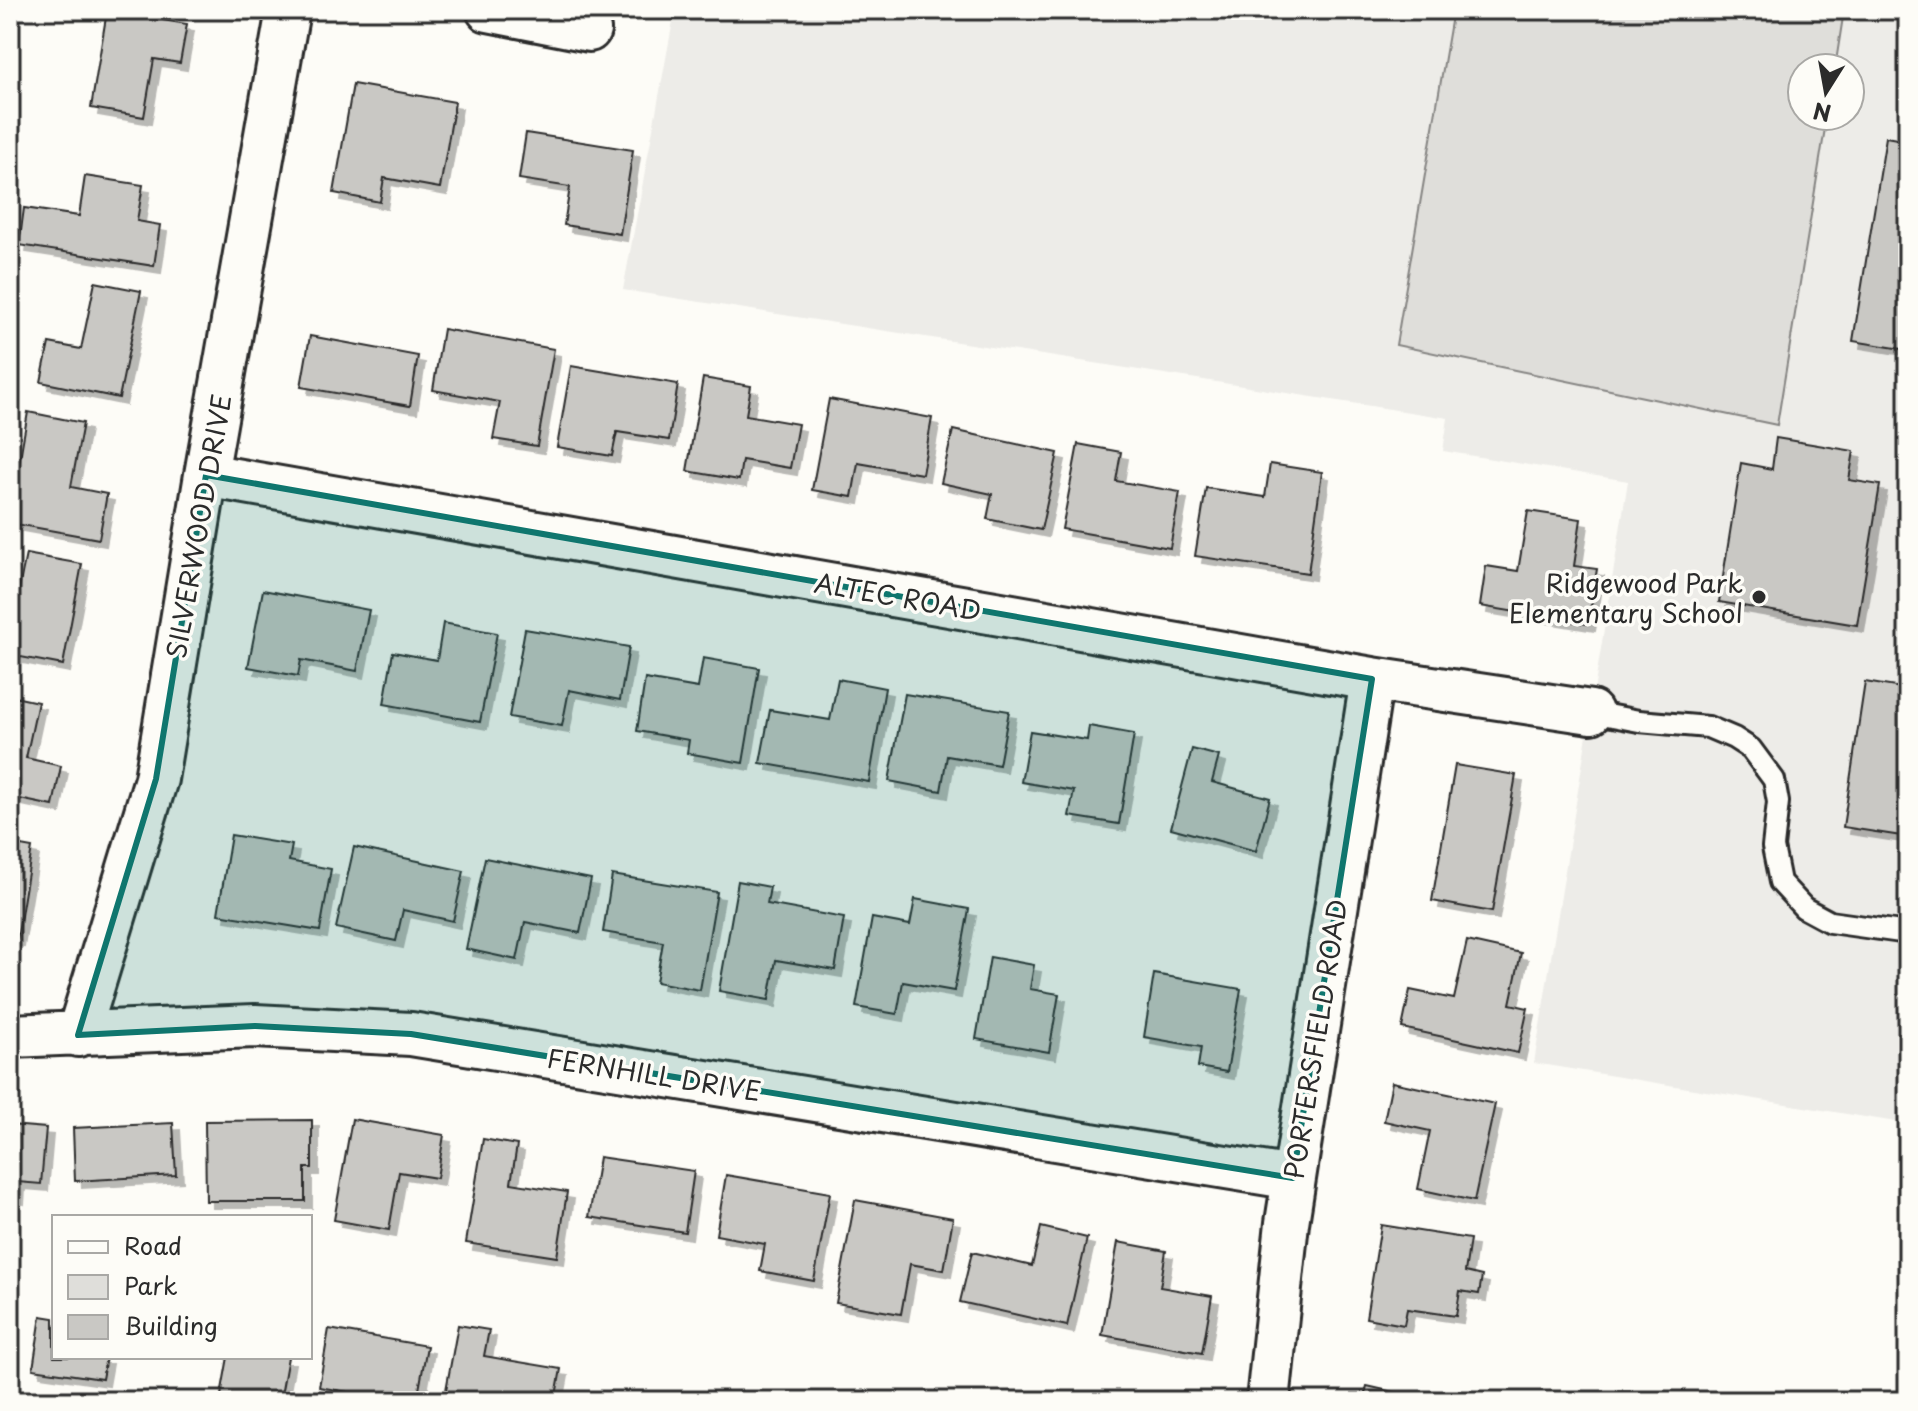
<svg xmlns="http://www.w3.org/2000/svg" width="1918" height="1411" viewBox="0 0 1918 1411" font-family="'Playpen Sans',sans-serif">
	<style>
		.built { fill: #edece8; fill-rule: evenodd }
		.green { fill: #dfdeda; stroke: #858482; stroke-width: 2 }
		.building { fill: #c9c8c4; stroke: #2b2b2b; stroke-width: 2; filter: url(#shadow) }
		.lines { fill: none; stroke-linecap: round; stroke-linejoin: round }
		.service-casing { stroke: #2b2b2b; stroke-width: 26 }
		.minor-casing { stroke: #2b2b2b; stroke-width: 48 }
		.service { stroke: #fdfcf7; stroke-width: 20 }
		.minor { stroke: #fdfcf7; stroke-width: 42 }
		.marked { fill: #0f766e; fill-opacity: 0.2; stroke: #0f766e; stroke-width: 6; stroke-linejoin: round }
		.poi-dot { fill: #2b2b2b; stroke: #fdfcf7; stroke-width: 3 }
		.labels { text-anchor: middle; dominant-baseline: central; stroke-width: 7; stroke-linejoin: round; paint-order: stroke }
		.street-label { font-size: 26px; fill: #2b2b2b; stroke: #fdfcf7 }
		.poi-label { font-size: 26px; fill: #2b2b2b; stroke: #fdfcf7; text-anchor: end }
	</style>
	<defs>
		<filter id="shadow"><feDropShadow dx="7" dy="7" stdDeviation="0" flood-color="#0004"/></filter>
	</defs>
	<rect width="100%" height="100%" fill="#fdfcf7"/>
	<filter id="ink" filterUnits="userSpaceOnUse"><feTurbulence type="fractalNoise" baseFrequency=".0125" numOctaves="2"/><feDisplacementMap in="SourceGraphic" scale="16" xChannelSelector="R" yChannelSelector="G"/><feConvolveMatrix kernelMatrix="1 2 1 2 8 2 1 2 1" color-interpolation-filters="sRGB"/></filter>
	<g filter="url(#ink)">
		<path class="built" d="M675,10H1908V1124L1534,1063L1628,481L1443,451L1448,418L623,290ZM1802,68H1850V116H1802Z"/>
		<path class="green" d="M1453,10H1803L1843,17L1835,68H1802V116H1827L1777,425L1396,345Z"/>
		<path class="building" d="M107,11L187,24L180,63L154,59L144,117L91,108Z
			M353,84L455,102L440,188L384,178L380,202L334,193Z
			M526,133L633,150L620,234L564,225L570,187L519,179Z
			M1886,137L1908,141V350L1853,341Z
			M85,176L143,185L137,221L160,225L154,266L19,245L24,208L79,216Z
			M95,282L141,291L119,398L41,382L49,343L81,349Z
			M443,329L554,349L537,446L493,439L500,402L433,390Z
			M310,336L418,356L410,406L301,387Z
			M571,366L678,384L669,440L617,432L612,456L557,447Z
			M703,378L751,386L746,415L798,424L790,468L742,460L739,480L687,471Z
			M829,399L932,418L922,474L858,463L852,497L812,490Z
			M28,412L83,423L71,487L107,494L99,539L10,523V474L17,475Z
			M953,430L1058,453L1041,530L987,519L992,494L941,483Z
			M1776,438L1854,451L1849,480L1880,485L1857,625L1719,602L1741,463L1772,469Z
			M1078,444L1121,452L1116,481L1180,492L1170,548L1062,529Z
			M1270,464L1322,472L1308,573L1195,556L1206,488L1265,497Z
			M1528,511L1581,519L1574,566L1597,569L1588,624L1480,606L1486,566L1518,571Z
			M26,554L82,564L63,665L10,655V596L17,598Z
			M263,590L369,610L357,671L301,660L298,676L248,667Z
			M443,623L497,633L480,722L384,704L393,652L437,660Z
			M525,629L629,647L620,700L569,690L562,726L509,717Z
			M703,658L759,668L743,763L687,753L689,740L637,731L645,679L698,688Z
			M838,679L885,688L869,782L760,763L770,710L830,720Z
			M1865,682L1908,689V837L1843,827Z
			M905,694L1009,711L999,765L947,756L941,791L889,781Z
			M10,696L38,702L26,758L61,766L53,806L10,797Z
			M1089,726L1134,734L1119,824L1069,816L1074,791L1021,782L1030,731L1087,740Z
			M1192,749L1219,756L1212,782L1270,798L1256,851L1171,828Z
			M1455,765L1516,775L1492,912L1432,901Z
			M231,835L292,845L289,861L331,869L320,931L218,914Z
			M10,844L32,848L17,940L10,939Z
			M354,847L464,871L453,921L403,910L396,941L336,928Z
			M485,858L591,879L580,933L525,922L517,960L466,949Z
			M612,875L717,892L700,990L656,982L663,942L603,932Z
			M738,881L770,887L767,904L844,918L835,970L776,960L769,1000L719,991Z
			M915,899L969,909L954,991L903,982L897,1014L856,1007L872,918L910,925Z
			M1467,941L1521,953L1510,1004L1528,1008L1518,1053L1402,1028L1410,990L1454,999Z
			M990,957L1034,965L1030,989L1059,994L1049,1052L976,1039Z
			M1154,974L1241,989L1227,1072L1198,1067L1201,1047L1144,1037Z
			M1392,1082L1495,1104L1474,1201L1418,1189L1430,1131L1384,1121Z
			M352,1119L444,1135L437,1178L399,1172L389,1230L334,1220Z
			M312,1120V1168H305V1201H206L205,1121Z
			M173,1123L176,1175L75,1181L73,1128Z
			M10,1125L46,1128L41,1184L18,1182L17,1197L10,1196Z
			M483,1139L517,1145L511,1183L567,1192L557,1257L466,1243Z
			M599,1157L694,1171L685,1232L589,1217Z
			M726,1175L830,1193L814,1281L760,1271L765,1244L716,1235Z
			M855,1200L953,1218L944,1270L910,1264L901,1314L836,1303Z
			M1381,1225L1470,1239L1465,1272L1482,1276L1479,1294L1460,1291L1456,1316L1407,1309L1404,1325L1366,1318Z
			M1041,1227L1087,1238L1067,1326L960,1302L972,1252L1032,1266Z
			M1118,1242L1166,1251L1160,1287L1212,1296L1202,1353L1102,1335Z
			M41,1316L54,1318V1357H106L102,1379L33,1369Z
			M458,1325L489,1330L484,1356L561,1369L555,1401H444Z
			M329,1329L427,1346L417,1401H365L366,1395L319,1387Z
			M228,1357H288L280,1401H220Z
			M1367,1386L1424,1399L1423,1401H1363Z
			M583,1393L626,1401H582Z"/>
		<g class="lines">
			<g class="service-casing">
				<path id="service" d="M1591,712L1639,721L1708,727L1734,738L1751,749L1774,780L1778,802L1773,847L1780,882L1804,908L1830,922L1908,933"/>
			</g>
			<g class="minor-casing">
				<path id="minor" d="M488,10L589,30
					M206,475L1372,679L1591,712
					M78,1035L156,779L206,475L288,10
					M10,1036L255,1026L411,1034L1293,1178
					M1268,1401L1287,1223L1372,679"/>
			</g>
			<use href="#service" class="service"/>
			<use href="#minor" class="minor"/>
		</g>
	</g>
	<path class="marked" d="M206,475L1372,679L1293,1178L411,1034L255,1026L78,1035L156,779Z"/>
	<circle class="poi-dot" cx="1759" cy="597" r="8"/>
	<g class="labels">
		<g class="street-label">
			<text transform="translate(198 526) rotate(-80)">SILVERWOOD DRIVE</text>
			<text transform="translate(898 596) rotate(10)">ALTEC ROAD</text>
			<text transform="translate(1315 1039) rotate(-81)">PORTERSFIELD ROAD</text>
			<text transform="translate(654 1074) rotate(9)">FERNHILL DRIVE</text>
		</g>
		<g class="poi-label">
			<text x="1743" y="582">Ridgewood Park<tspan x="1743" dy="30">Elementary School</tspan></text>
		</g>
	</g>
	<rect width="1918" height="1411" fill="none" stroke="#fdfcf7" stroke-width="40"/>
	<rect x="20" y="20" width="1878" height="1371" fill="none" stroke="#2b2b2b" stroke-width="3" filter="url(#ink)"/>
	<rect x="52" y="1215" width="260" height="144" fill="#fdfcf7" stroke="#a9a8a5" stroke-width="2"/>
	<rect x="68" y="1241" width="40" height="12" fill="#fdfcf7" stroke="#a9a8a5" stroke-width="2"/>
	<text x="124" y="1255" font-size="24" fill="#2b2b2b">Road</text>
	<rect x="68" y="1275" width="40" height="24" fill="#dfdeda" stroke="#a9a8a5" stroke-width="2"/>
	<text x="124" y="1295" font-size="24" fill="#2b2b2b">Park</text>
	<rect x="68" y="1315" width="40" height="24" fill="#c9c8c4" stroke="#a9a8a5" stroke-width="2"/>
	<text x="124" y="1335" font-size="24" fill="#2b2b2b">Building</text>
	<g transform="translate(1826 92) rotate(191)"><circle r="38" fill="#fdfcf7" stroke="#a9a8a5" stroke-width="2"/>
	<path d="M0-6L14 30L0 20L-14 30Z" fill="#2b2b2b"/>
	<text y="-12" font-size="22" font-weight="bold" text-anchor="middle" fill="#2b2b2b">N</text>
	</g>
</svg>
